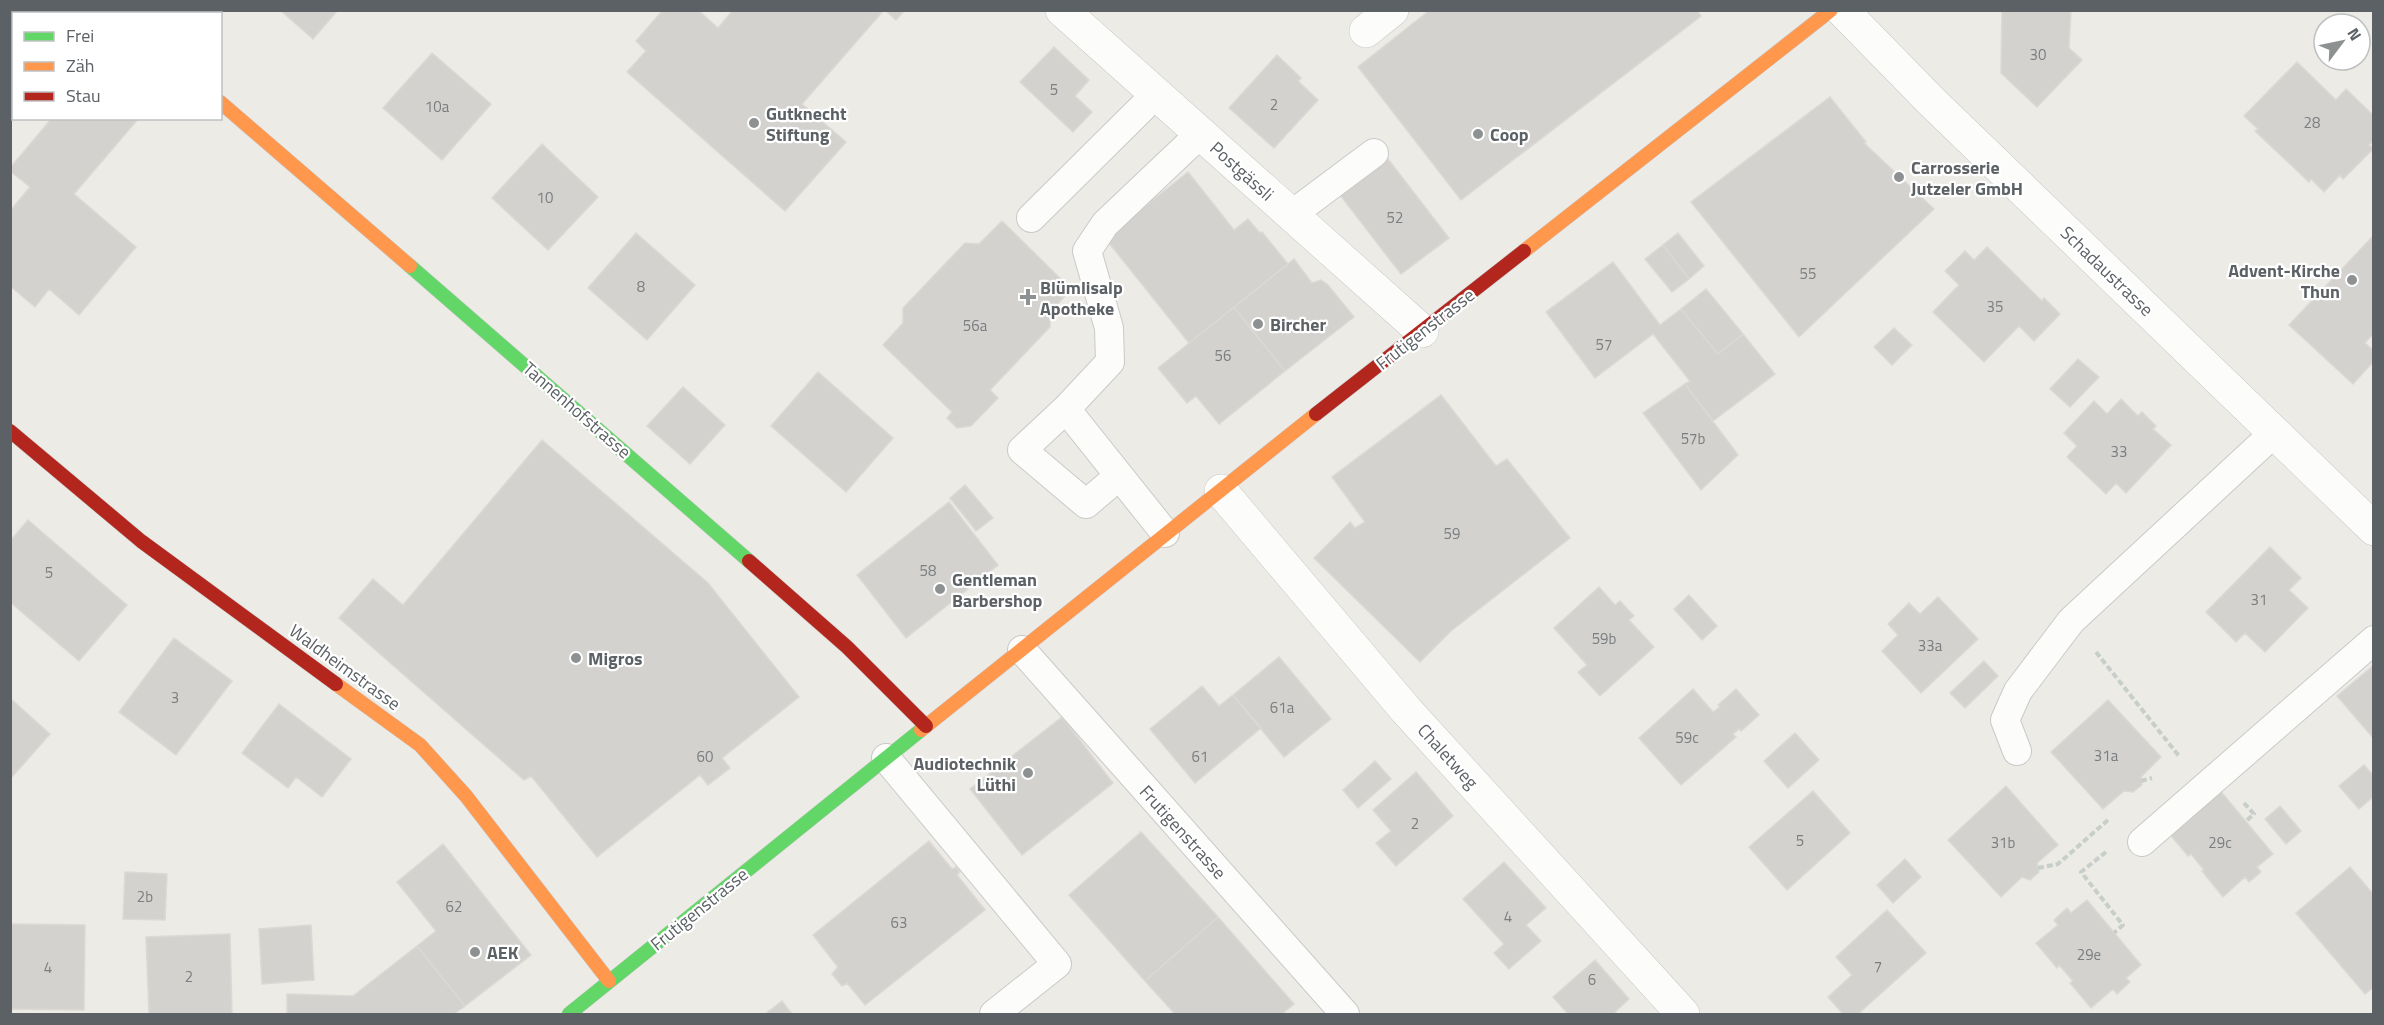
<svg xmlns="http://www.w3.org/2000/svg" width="2384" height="1025" viewBox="0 0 2384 1025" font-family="'Titillium Web',sans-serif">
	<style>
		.building { fill: #d3d2cf; stroke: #dcd9d5; stroke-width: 1.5 }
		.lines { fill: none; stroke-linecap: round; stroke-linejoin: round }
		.lane-casing { stroke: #c9c9c9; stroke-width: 30 }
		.street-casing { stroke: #c9c9c9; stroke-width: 34 }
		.fast-casing { stroke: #c9caca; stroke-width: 15 }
		.slow-casing { stroke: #c9caca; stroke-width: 15 }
		.jam-casing { stroke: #c9caca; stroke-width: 15 }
		.path { stroke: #c8ceca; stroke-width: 4; stroke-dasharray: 6 3; stroke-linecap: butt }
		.lane { stroke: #fcfcfb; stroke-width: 28 }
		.street { stroke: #fcfcfb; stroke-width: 33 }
		.fast { stroke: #63d668; stroke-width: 14 }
		.slow { stroke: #ff974d; stroke-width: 14 }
		.jam { stroke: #b3261e; stroke-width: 14 }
		.poi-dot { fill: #8e9192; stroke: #fff; stroke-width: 2 }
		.labels { text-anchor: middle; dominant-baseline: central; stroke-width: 4.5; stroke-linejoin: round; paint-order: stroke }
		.number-label { font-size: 15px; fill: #7b7e80 }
		.poi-label { font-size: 18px; font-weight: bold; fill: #5c6165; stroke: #fff; text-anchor: start }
		.street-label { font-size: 18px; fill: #5c6165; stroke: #fff }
	</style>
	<rect width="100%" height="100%" fill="#ecebe6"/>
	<path class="building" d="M280,10H338L313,39Z
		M663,10H698L718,28L733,10H884L802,104L846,142L785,211L627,72L646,51L636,41Z
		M885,10H905L896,20Z
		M1430,10H1697L1701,16L1461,200L1358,67Z
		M2002,10H2071L2069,48L2082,60L2037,107L2001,73Z
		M1054,47L1089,80L1075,96L1092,112L1073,132L1020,82Z
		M432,53L491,104L442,160L383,108Z
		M1277,55L1301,78L1298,81L1318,100L1274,148L1229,108Z
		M2297,62L2336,100L2346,89L2374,116V140L2369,145L2373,149L2343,179L2340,175L2324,192L2311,179L2309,182L2255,131L2258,129L2244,116Z
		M1830,97L1866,142L1864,143L1934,209L1799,337L1691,202Z
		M52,118H139L74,194L136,247L79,315L49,289L35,307L10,286V211L30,187L10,171V168Z
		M542,144L598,197L548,250L492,198Z
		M1388,159L1449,238L1401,274L1340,195Z
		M1188,172L1234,230L1248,219L1260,233L1262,232L1288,264L1189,343L1105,238Z
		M1002,221L1071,289L1050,313V327L990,390L998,398L971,426L957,428L947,418L952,412L883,345L903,323V308L965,243L979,244Z
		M636,233L695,285L647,340L588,288Z
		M1678,233L1704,266L1689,279L1663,245Z
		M2374,235V333L2365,343L2374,351V361L2353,384L2289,325Z
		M1663,245L1689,279L1672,292L1645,259Z
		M1987,247L2042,301L2044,298L2060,314L2034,341L2019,326L1984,362L1933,312L1959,285L1945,271L1965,251L1974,260Z
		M1294,259L1312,283L1321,280L1328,285L1354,317L1285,371L1234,307Z
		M1613,262L1660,325L1681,309L1718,354L1743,334L1775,374L1713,421L1685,384L1690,381L1653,334L1595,378L1546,312Z
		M1706,289L1743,334L1718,354L1681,309Z
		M1234,307L1285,371L1219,424L1196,396L1187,403L1158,368Z
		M1894,328L1912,345L1892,365L1874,347Z
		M2078,359L2099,377L2070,407L2050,389Z
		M818,372L893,438L846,492L771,426Z
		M1685,384L1738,455L1701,490L1643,413Z
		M683,387L725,425L690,464L647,426Z
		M1441,395L1496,466L1507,459L1570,538L1451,631L1420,662L1314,558L1350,522L1355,528L1365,522L1332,477Z
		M2121,399L2138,416L2142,412L2156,426L2153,429L2171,445L2126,493L2116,483L2106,494L2067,457L2077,446L2064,433L2094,401L2107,414Z
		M542,440L708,583L799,697L722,758L730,768L708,785L700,775L597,857L531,776L524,780L339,618L373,579L403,605Z
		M965,485L993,518L976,531L950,498Z
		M949,502L998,565L906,638L857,575Z
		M28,520L127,605L79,661L10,602V541Z
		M2270,547L2301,578L2289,590L2308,608L2265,652L2245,633L2236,642L2206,612Z
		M1599,587L1615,605L1620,601L1634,616L1629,620L1654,647L1600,696L1578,672L1587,665L1554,628Z
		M1689,595L1717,626L1702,640L1674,609Z
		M1938,597L1978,639L1921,693L1882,651L1898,635L1888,624L1909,603L1920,614Z
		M174,638L232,681L176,755L119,712Z
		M1279,657L1331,719L1284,757L1233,695Z
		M1984,661L1998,676L1965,708L1950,693Z
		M2374,665V739L2337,696Z
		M1202,686L1219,706L1233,695L1261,728L1195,783L1150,729Z
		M1693,689L1713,712L1720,707L1718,705L1736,689L1759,715L1741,731L1739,729L1733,734L1736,737L1681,785L1639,738Z
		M10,698L50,734L12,777L10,775Z
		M2108,700L2161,757L2141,777L2142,785L2133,792L2124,791L2103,809L2051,752Z
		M279,704L351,759L322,797L296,777L288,788L242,753Z
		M1062,717L1113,783L1022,855L970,789Z
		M1795,733L1819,760L1788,788L1764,761Z
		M1375,761L1391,779L1358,808L1343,790Z
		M2364,765L2374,776V796L2359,809L2339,786Z
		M1416,772L1453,816L1396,866L1376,843L1391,831L1373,810Z
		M2006,786L2058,845L2037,863L2039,872L2030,880L2022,877L2001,897L1948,840Z
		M2218,788L2273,854L2257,867L2261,872L2249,882L2245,877L2223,897L2202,871L2204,870L2191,854L2188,856L2167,831Z
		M1813,791L1850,833L1787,890L1749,847Z
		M2280,806L2301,831L2286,844L2265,819Z
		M1141,832L1218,917L1145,981L1069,895Z
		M929,841L952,869L956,867L960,872L957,875L985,910L865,1005L847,983L842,986L832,974L838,967L813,935Z
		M443,844L531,955L465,1006L417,946L436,931L397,882Z
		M1905,859L1921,877L1893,903L1877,885Z
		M1504,862L1546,908L1526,925L1541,941L1509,969L1494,953L1504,944L1463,899Z
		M2350,867L2374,895V987L2365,994L2296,913Z
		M125,872L167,874L165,920L123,919Z
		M2087,900L2141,965L2126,978L2130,982L2117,994L2113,989L2091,1008L2070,983L2073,981L2059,965L2057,968L2036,943L2058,925L2054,920L2067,908L2071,913Z
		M1887,910L1926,953L1858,1014H1843L1828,997L1852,975L1836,957Z
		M1218,917L1294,1004L1282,1014H1175L1145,981Z
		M10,924L85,925L84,1010L10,1009Z
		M311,925L314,980L262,984L259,929Z
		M230,934L232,1014H149L146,937Z
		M417,946L465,1006L454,1014H287V994L353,996Z
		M1595,960L1629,999L1615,1012L1617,1014H1568L1553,997Z
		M782,1001L792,1014H765Z"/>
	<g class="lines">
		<g class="lane-casing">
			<path id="lane" d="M1291,215L1374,153
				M1031,218L1156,94
				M1066,409L1022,450L1086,504L1119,476
				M1165,533L1066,409L1110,362L1109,328L1087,251L1105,224L1200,134
				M1022,650L1345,1014
				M2017,751L2005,720L2018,691L2071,621L2275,432
				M886,758L1057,964L994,1014
				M2142,842L2374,640"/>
		</g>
		<g class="street-casing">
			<path id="street" d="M114,10L118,14
				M1062,10L1422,331
				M1842,10L1931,101L2374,529
				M1366,31L1392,10
				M1221,491L1406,710L1683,1014"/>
		</g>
		<g class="fast-casing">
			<path id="fast" d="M410,266L749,561
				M569,1014L921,730"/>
		</g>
		<g class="slow-casing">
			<path id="slow" d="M220,102L410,266
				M1524,251L1831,10
				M336,684L420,745L466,796L609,981
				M921,730L1316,414"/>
		</g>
		<g class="jam-casing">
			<path id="jam" d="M1316,414L1524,251
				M10,431L141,541L336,684
				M749,561L847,647L926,726"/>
		</g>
		<path class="path" d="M2096,652L2179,756
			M2141,781L2152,778
			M2244,803L2254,814L2246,821
			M2106,852L2081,872L2123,925L2114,933
			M2038,868L2058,864L2109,819"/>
		<use href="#lane" class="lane"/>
		<use href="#street" class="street"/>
		<use href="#fast" class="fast"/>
		<use href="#slow" class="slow"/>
		<use href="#jam" class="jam"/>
	</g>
	<g class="poi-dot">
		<circle cx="754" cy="123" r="6"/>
		<circle cx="1478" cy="134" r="6"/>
		<circle cx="1899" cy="177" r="6"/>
		<circle cx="2352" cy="280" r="6"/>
		<path d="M1025 288h6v6h6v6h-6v6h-6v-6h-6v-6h6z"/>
		<circle cx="1258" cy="324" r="6"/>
		<circle cx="940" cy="589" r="6"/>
		<circle cx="576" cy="658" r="6"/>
		<circle cx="1028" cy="773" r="6"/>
		<circle cx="475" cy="952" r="6"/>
	</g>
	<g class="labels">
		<g class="number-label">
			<text x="2038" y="54">30</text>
			<text x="1054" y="89">5</text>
			<text x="1274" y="104">2</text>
			<text x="437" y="106">10a</text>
			<text x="2312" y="122">28</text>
			<text x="545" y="197">10</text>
			<text x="1395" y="217">52</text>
			<text x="1808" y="273">55</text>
			<text x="641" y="286">8</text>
			<text x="1995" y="306">35</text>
			<text x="975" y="325">56a</text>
			<text x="1604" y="344">57</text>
			<text x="1223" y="355">56</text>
			<text x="1693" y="438">57b</text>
			<text x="2119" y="451">33</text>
			<text x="1452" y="533">59</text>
			<text x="928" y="570">58</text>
			<text x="49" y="572">5</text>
			<text x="2259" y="599">31</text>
			<text x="1604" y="638">59b</text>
			<text x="1930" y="645">33a</text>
			<text x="175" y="697">3</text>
			<text x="1282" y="707">61a</text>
			<text x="1687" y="737">59c</text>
			<text x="2106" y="755">31a</text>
			<text x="705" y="756">60</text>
			<text x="1200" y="756">61</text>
			<text x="1415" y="823">2</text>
			<text x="1800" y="840">5</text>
			<text x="2003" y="842">31b</text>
			<text x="2220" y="842">29c</text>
			<text x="145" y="896">2b</text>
			<text x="454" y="906">62</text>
			<text x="1508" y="916">4</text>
			<text x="899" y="922">63</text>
			<text x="2089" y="954">29e</text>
			<text x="1878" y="966">7</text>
			<text x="48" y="967">4</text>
			<text x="189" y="976">2</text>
			<text x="1592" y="979">6</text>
		</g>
		<g class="poi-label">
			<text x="766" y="113">Gutknecht<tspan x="766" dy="21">Stiftung</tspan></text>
			<text x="1490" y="134">Coop</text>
			<text x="1911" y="167">Carrosserie<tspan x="1911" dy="21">Jutzeler GmbH</tspan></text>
			<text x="2340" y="270" text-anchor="end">Advent-Kirche<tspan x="2340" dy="21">Thun</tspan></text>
			<text x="1040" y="287">Blümlisalp<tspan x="1040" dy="21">Apotheke</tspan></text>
			<text x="1270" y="324">Bircher</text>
			<text x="952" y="579">Gentleman<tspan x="952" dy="21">Barbershop</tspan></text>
			<text x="588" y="658">Migros</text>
			<text x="1016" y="763" text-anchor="end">Audiotechnik<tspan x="1016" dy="21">Lüthi</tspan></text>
			<text x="487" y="952">AEK</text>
		</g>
		<g class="street-label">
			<text transform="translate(1242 171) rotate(42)">Postgässli</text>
			<text transform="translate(2107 271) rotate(44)">Schadaustrasse</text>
			<text transform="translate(1425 329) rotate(-38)">Frutigenstrasse</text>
			<text transform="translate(577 410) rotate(41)">Tannenhofstrasse</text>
			<text transform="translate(345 667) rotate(36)">Waldheimstrasse</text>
			<text transform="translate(1448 756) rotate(48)">Chaletweg</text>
			<text transform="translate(1183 832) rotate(48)">Frutigenstrasse</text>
			<text transform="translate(699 909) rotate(-39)">Frutigenstrasse</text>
		</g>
	</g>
	<rect width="2384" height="1025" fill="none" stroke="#5c6165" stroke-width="24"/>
	<rect x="12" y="12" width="210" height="108" fill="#ffffff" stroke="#bec0c1" stroke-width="1.5"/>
	<rect x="24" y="32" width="30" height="9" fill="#63d668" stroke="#bec0c1" stroke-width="1.5"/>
	<text x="66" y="42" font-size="18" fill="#5c6165">Frei</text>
	<rect x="24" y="62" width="30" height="9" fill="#ff974d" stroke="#bec0c1" stroke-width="1.5"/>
	<text x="66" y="72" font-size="18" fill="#5c6165">Zäh</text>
	<rect x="24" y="92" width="30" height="9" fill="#b3261e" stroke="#bec0c1" stroke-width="1.5"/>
	<text x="66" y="102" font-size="18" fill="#5c6165">Stau</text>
	<g transform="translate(2342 42) rotate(58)"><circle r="28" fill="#ffffff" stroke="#bec0c1" stroke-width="1.5"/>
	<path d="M0-4.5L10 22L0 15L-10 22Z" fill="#8e9192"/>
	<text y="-9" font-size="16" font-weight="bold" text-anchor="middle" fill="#5c6165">N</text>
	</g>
</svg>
